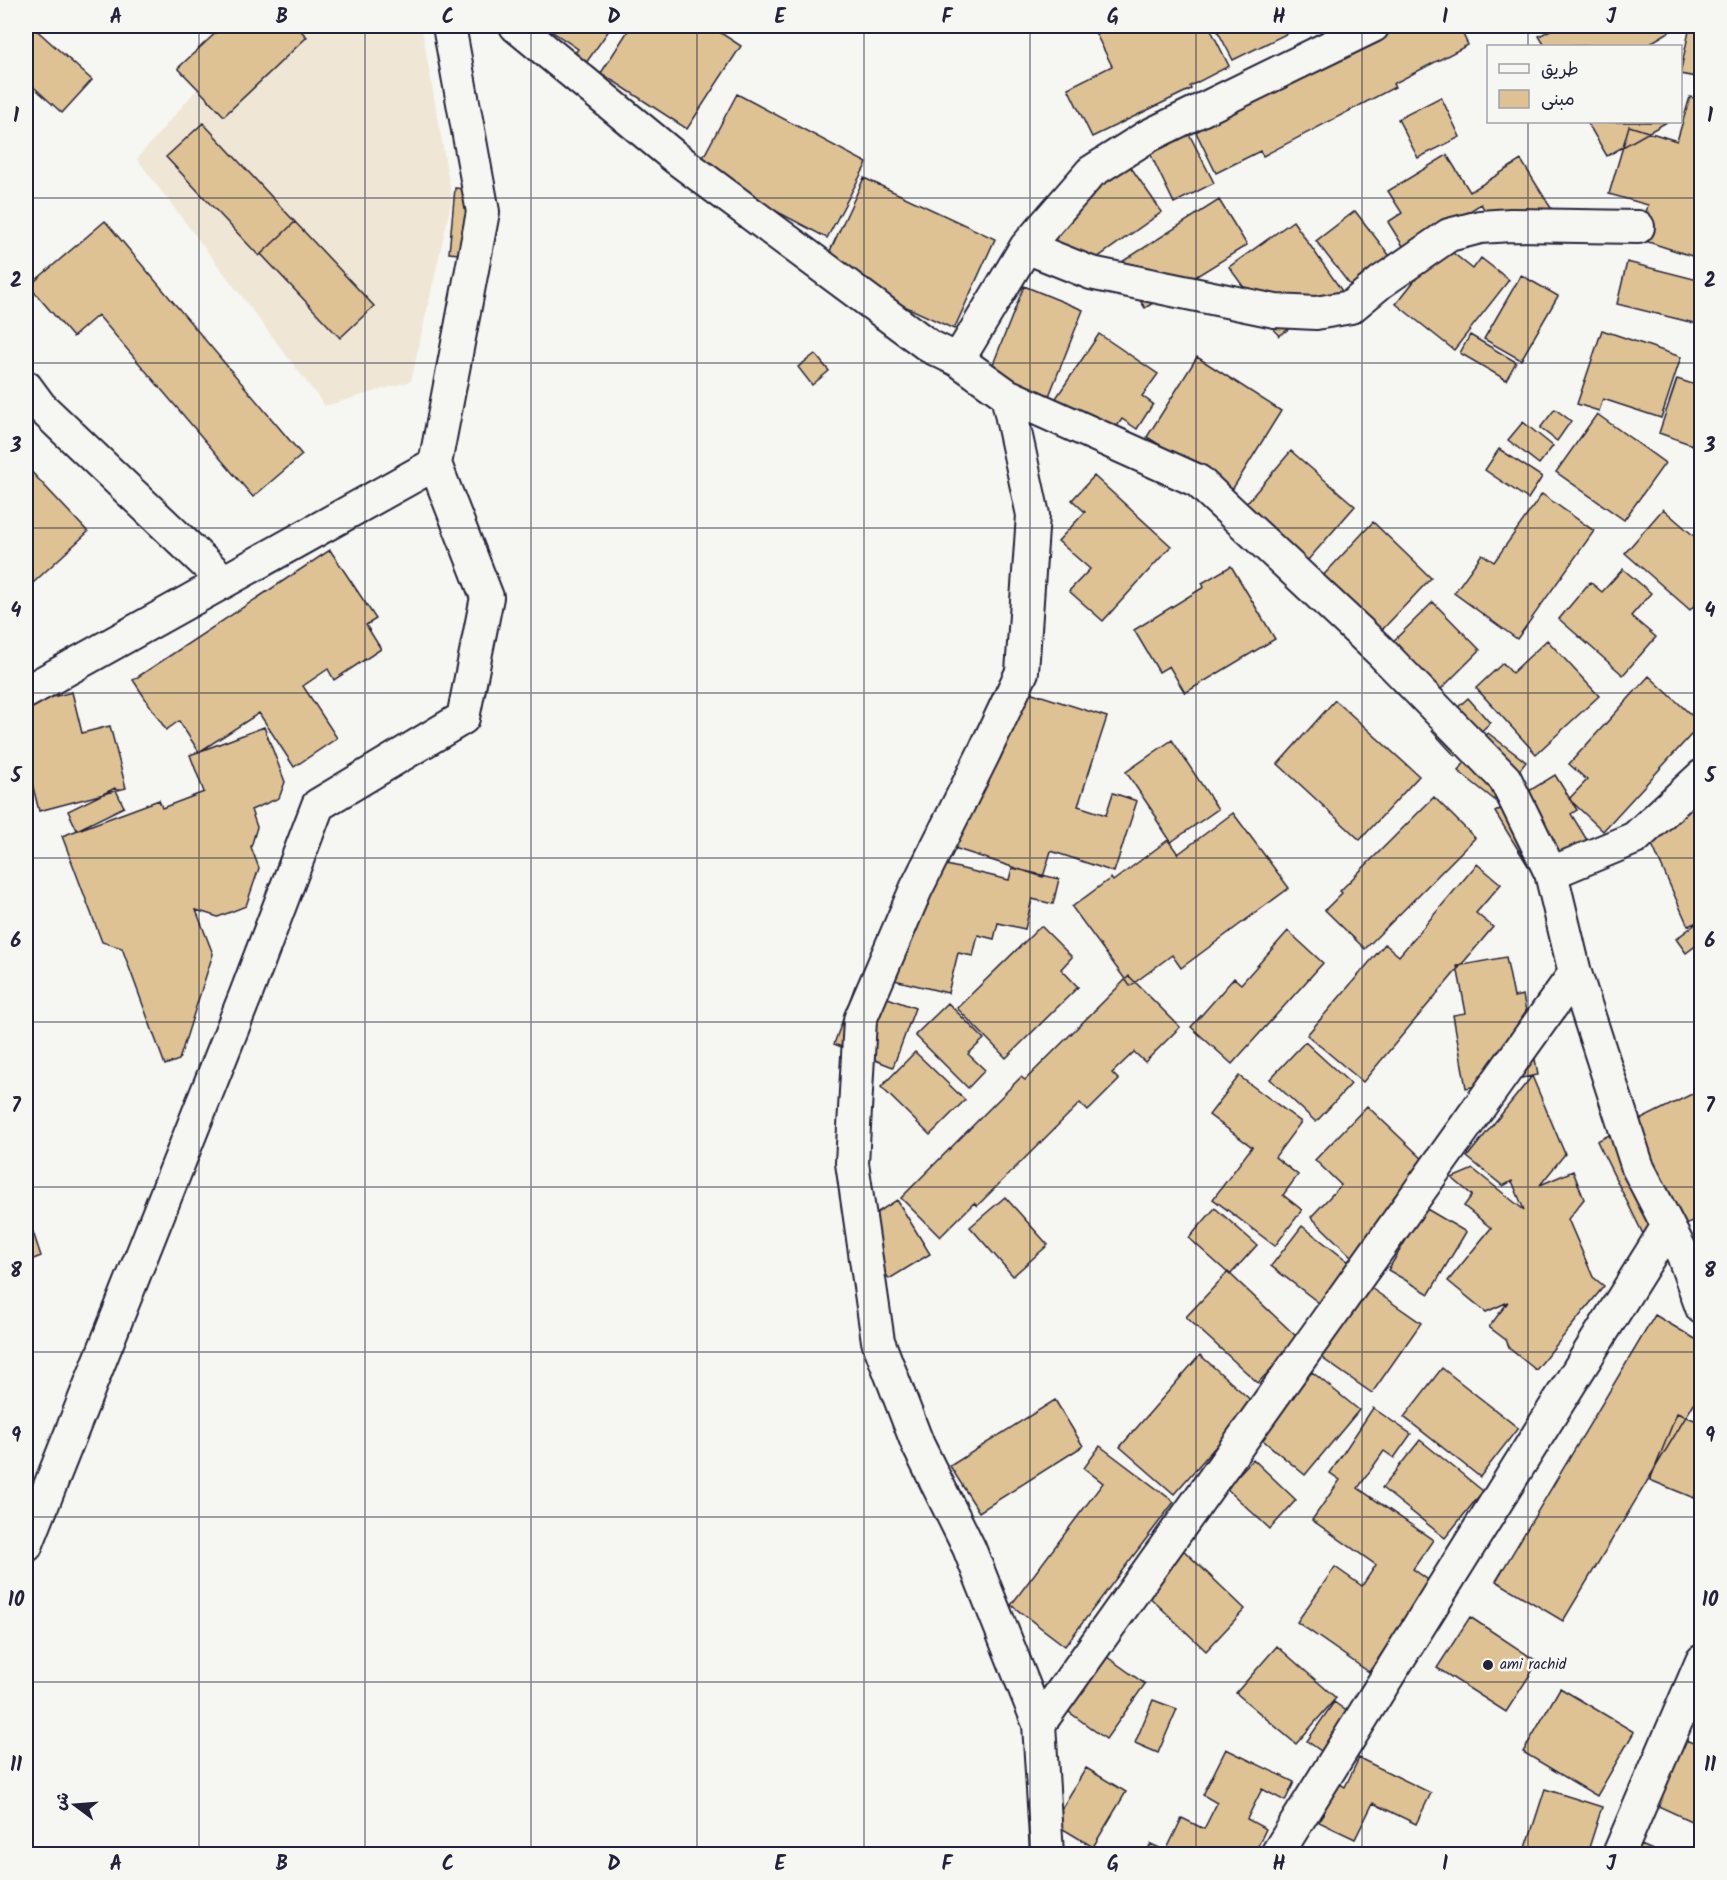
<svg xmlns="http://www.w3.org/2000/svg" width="1727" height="1880" viewBox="0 0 1727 1880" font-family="Kalam,'Playpen Sans Arabic',sans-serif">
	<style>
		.built { fill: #efe6d6 }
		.building { fill: #dfc293; stroke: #22223b; stroke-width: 1.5 }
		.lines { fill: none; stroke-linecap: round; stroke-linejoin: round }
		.street-casing { stroke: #22223b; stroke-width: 36 }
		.street { stroke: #f6f6f2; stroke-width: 32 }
		.grid { fill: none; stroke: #22223b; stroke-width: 1.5; stroke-opacity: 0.55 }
		.poi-dot { fill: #22223b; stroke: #f6f6f2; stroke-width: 2 }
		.labels { text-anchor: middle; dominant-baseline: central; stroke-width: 5; stroke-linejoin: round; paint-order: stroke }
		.poi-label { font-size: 15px; fill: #22223b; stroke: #f6f6f2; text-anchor: start }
		.neatline { fill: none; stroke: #22223b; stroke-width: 2 }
		.grid-label { font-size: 20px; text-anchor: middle; font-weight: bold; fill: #22223b }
	</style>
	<rect width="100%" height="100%" fill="#f6f6f2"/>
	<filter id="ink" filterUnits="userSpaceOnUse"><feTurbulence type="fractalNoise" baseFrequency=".0167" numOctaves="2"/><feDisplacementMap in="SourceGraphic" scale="12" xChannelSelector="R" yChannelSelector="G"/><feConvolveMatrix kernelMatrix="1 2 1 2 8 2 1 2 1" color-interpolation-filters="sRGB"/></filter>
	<g filter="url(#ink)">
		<path class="built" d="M251,26H418L422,30L452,199L411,381L325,406L137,159Z"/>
		<path class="building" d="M26,26H32L92,80L62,113L26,80Z
			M223,26H296L307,37L224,116L178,68Z
			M544,26H612L581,70L569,61L578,49Z
			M631,26H680L683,28L685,26H710L741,46L687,129L601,73Z
			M1092,26H1209L1229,66L1190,86L1191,89L1092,137L1068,88L1112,66Z
			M1215,26H1302L1233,60Z
			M1377,26H1459L1468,45L1393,84L1395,87L1263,156L1260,151L1216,173L1191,122Z
			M1558,26H1677V27L1652,42L1654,46H1545L1539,36Z
			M1690,26H1702V78L1680,74Z
			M737,94L867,163L827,238L697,169Z
			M1441,97L1460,137L1418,158L1398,119Z
			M1690,97L1702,100V233L1695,257L1639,239L1648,205L1609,194L1629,126L1677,141Z
			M1587,122H1667L1607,156Z
			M203,123L295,222L259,256L166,157Z
			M1186,128L1214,183L1174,203L1147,147Z
			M1447,155L1470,192L1521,160L1551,208L1503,239L1481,204L1406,251L1388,222L1402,213L1388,191Z
			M1125,159L1162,212L1077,272L1044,224Z
			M864,178L995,239L954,329L822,268Z
			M455,188L476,190L470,255L449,253Z
			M1219,200L1247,245L1145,308L1117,265Z
			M1355,211L1396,264L1357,294L1316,241Z
			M105,221L302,455L253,497L98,315L73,337L29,286Z
			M1293,221L1342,291L1279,336L1229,267Z
			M295,222L374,306L340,338L261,254Z
			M1443,245L1473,269L1481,258L1509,280L1454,350L1396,304Z
			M1627,262L1702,281V325L1617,304Z
			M1521,275L1558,296L1521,360L1484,339Z
			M1024,286L1083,310L1047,401L988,377Z
			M1602,330L1681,357L1661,418L1603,399L1599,411L1577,404Z
			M1099,334L1158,374L1142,396L1153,404L1137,429L1122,419L1109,438L1054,401Z
			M1470,335L1516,362L1506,380L1460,353Z
			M815,354L829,371L812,385L798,367Z
			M1197,357L1281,411L1232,490L1147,437Z
			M1677,379L1702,387L1701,448L1659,433Z
			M1555,409L1571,421L1557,441L1540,428Z
			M1597,414L1665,463L1624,520L1556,472Z
			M1523,422L1553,446L1539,464L1508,440Z
			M1499,449L1542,477L1528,499L1485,470Z
			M1291,451L1355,506L1301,568L1238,513Z
			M26,466L88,532L33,583L26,575Z
			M1094,476L1171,546L1103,621L1069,591L1090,569L1058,541L1085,512L1072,500Z
			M1542,494L1594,531L1517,639L1454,593L1482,554L1494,562Z
			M1663,509L1702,543V597L1690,610L1625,553Z
			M1373,522L1431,578L1364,649L1306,594Z
			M330,550L376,619L366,625L381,649L334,680L328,669L303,686L337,738L294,767L259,713L199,752L179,721L166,730L133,680Z
			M1231,566L1275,639L1185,693L1169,666L1159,672L1134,630L1204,587L1202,583Z
			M1623,569L1651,593L1631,616L1656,637L1623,675L1559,619L1590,582L1602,592Z
			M1433,602L1480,650L1421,709L1373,661Z
			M1547,640L1599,696L1536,754L1476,688L1503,663L1512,673Z
			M1649,676L1701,724L1603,831L1569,799L1587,780L1569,764Z
			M1023,690L1107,717L1078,806L1106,815L1113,793L1137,801L1114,872L1051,851L1043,877L954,848Z
			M72,692L82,733L110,726L126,788L39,811L26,759V704Z
			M1468,698L1490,723L1455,756L1432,731Z
			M1335,700L1419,776L1360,840L1278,764Z
			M264,727L285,782L279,798L251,810L257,827L251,847L259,868L246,906L218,917L196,910L213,954L179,1060L165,1065L122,948L102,942L62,836L159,800L162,808L204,792L190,755Z
			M1488,733L1526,762L1496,801L1458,771Z
			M1172,740L1218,809L1171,842L1156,819L1157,818L1126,772Z
			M1555,775L1577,810L1571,814L1587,840L1533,874L1495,812Z
			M1701,776L1702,920L1688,926L1643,824Z
			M115,788L124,807L77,830L68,811Z
			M1434,797L1475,838L1365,949L1325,910L1342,893L1340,891Z
			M1233,813L1289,888L1181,968L1172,955L1130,986L1072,907L1111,878L1113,881L1168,840L1178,854Z
			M938,863L1009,880L1012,868L1059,879L1053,904L1032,899L1025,929L998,923L994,939L978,935L973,956L958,953L948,993L886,978L905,900L928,905Z
			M1477,864L1501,884L1476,913L1493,927L1363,1082L1307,1035L1385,944L1399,956Z
			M1697,923L1702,928V941L1686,953L1676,939Z
			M1041,926L1072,957L1061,969L1078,987L1006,1058L957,1008Z
			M1288,931L1323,963L1232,1064L1191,1027L1234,978L1241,984Z
			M1506,957L1514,997L1523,995L1538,1075L1466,1088L1453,1015L1466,1013L1457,966Z
			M1129,976L1180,1027L1145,1062L1134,1052L1112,1073L1119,1080L1088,1111L1080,1103L977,1206L974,1203L940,1237L901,1198L1021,1077L1025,1080Z
			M855,986L915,1008L893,1067L834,1044Z
			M948,1003L984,1039L968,1054L985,1070L968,1088L915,1035Z
			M1305,1042L1351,1084L1316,1122L1270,1079Z
			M915,1052L965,1100L930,1135L881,1087Z
			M1239,1076L1301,1122L1275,1157L1298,1175L1283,1195L1302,1210L1275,1246L1213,1199L1252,1147L1209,1115Z
			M1532,1076L1565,1154L1540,1185L1573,1171L1584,1199L1568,1219L1593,1277L1604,1286L1536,1370L1510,1349L1506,1340L1489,1327L1508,1302L1486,1312L1448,1281L1491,1228L1464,1206L1472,1195L1452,1178L1473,1169L1524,1210L1512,1181L1503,1186L1467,1157Z
			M1702,1089V1217L1648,1244L1597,1141Z
			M1367,1106L1427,1163L1394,1197L1405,1208L1355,1260L1311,1217L1341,1185L1315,1160Z
			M1005,1197L1048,1245L1013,1276L970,1227Z
			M897,1200L930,1254L889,1279L857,1225Z
			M1215,1208L1257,1245L1230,1275L1189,1238Z
			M1425,1208L1466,1232L1429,1294L1388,1270Z
			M26,1211L41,1256L26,1262Z
			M1302,1226L1354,1266L1323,1306L1271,1266Z
			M1228,1272L1299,1339L1258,1383L1186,1317Z
			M1368,1286L1421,1323L1372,1393L1319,1356Z
			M1655,1315L1702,1343V1390L1563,1621L1496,1581Z
			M1200,1355L1254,1403L1174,1494L1120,1447Z
			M1442,1368L1518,1428L1480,1477L1404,1417Z
			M1312,1372L1359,1410L1305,1475L1259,1437Z
			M1055,1400L1083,1446L979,1512L950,1466Z
			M1373,1408L1411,1434L1394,1458L1384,1451L1358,1488L1433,1540L1413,1569L1431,1582L1369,1672L1297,1622L1335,1567L1362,1586L1376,1565L1312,1520L1340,1480L1330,1473Z
			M1677,1413L1702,1423V1479L1694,1498L1650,1480Z
			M1420,1440L1483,1491L1445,1538L1382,1488Z
			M1100,1446L1174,1502L1065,1646L1011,1605L1103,1483L1084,1468Z
			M1253,1459L1296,1500L1270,1529L1226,1488Z
			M1179,1546L1245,1609L1206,1651L1139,1587Z
			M1470,1617L1538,1662L1506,1712L1437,1668Z
			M1277,1646L1336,1698L1296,1744L1236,1693Z
			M1093,1647L1145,1684L1106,1739L1054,1701Z
			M1560,1688L1634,1732L1597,1796L1523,1752Z
			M1153,1700L1177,1709L1158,1753L1135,1743Z
			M1334,1702L1348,1712L1321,1751L1307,1741Z
			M1686,1740L1702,1747V1826L1656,1805Z
			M1226,1749L1294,1782L1285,1801L1262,1789L1247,1819L1266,1829L1254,1854H1145L1151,1844L1166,1851L1182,1818L1204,1829L1217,1803L1203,1795Z
			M1359,1758L1431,1793L1416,1824L1373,1803L1355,1839L1319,1822L1338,1783L1345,1787Z
			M1086,1768L1126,1792L1093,1847L1053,1823Z
			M1545,1789L1602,1807L1587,1854H1524Z
			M1641,1845L1662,1854H1637Z"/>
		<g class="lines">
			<g class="street-casing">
				<path id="street" d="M516,26L676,158L929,346L958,360L1007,395L1198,481L1380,651L1505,779L1551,873L1575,973L1638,1168L1683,1255L1702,1308
					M1026,247L1091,273L1275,311L1316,313L1351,307L1381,282L1449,235L1480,227L1511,225L1638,227
					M958,360L1026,247L1091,172L1148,136L1373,26
					M26,387L40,406L224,581
					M1007,395L1033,515L1022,672L984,753L916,889L860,1020L852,1163L878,1341L918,1445L969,1548L1039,1724L1047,1854
					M26,692L435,464
					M1551,873L1635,838L1702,776
					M26,1546L246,994L318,805L463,718L487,597L435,464L483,212L449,26
					M1039,1724L1575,973
					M1277,1854L1668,1226
					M1619,1854L1702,1661"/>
			</g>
			<use href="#street" class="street"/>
		</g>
	</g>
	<path class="grid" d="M199,26V1854M365,26V1854M531,26V1854M697,26V1854M864,26V1854M1030,26V1854M1196,26V1854M1362,26V1854M1528,26V46M1528,122V1854M26,198H1702M26,363H1702M26,528H1702M26,693H1702M26,858H1702M26,1022H1702M26,1187H1702M26,1352H1702M26,1517H1702M26,1682H1702"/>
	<circle class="poi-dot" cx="1488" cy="1665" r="6"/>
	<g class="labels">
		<g class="poi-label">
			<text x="1500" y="1665">ami rachid</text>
		</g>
	</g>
	<rect width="1727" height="1880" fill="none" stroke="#f6f6f2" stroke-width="66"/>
	<rect x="1487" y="45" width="195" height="78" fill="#f6f6f2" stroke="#a1a1a9" stroke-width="1.5"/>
	<rect x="1499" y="64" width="30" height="9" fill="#f6f6f2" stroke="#a1a1a9" stroke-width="1.5"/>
	<text x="1541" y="75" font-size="18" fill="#22223b">طريق</text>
	<rect x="1499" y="90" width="30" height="18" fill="#dfc293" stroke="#a1a1a9" stroke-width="1.5"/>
	<text x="1541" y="105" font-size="18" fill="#22223b">مبنى</text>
	<g transform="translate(75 1805) rotate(286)" stroke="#f6f6f2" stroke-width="4.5" paint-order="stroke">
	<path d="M0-4.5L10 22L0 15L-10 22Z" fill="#22223b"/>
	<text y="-9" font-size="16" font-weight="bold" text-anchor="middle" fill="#22223b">ش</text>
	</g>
	<rect x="33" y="33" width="1661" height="1814" class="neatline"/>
	<g class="grid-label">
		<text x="116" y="23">A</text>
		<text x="282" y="23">B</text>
		<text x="448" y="23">C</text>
		<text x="614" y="23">D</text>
		<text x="780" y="23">E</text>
		<text x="947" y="23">F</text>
		<text x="1113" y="23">G</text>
		<text x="1279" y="23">H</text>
		<text x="1445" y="23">I</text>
		<text x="1611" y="23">J</text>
		<text x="16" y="122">1</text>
		<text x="1710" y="122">1</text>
		<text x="16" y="287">2</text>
		<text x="1710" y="287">2</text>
		<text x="16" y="452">3</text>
		<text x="1710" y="452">3</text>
		<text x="16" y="617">4</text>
		<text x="1710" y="617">4</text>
		<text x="16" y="782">5</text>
		<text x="1710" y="782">5</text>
		<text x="16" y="947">6</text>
		<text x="1710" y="947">6</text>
		<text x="16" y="1112">7</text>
		<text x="1710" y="1112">7</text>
		<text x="16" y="1277">8</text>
		<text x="1710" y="1277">8</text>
		<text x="16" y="1442">9</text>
		<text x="1710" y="1442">9</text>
		<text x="16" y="1606">10</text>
		<text x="1710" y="1606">10</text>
		<text x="16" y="1771">11</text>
		<text x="1710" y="1771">11</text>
		<text x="116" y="1870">A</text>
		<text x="282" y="1870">B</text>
		<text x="448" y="1870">C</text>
		<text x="614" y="1870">D</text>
		<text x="780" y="1870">E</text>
		<text x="947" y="1870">F</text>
		<text x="1113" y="1870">G</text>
		<text x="1279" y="1870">H</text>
		<text x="1445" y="1870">I</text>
		<text x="1611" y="1870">J</text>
	</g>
</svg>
